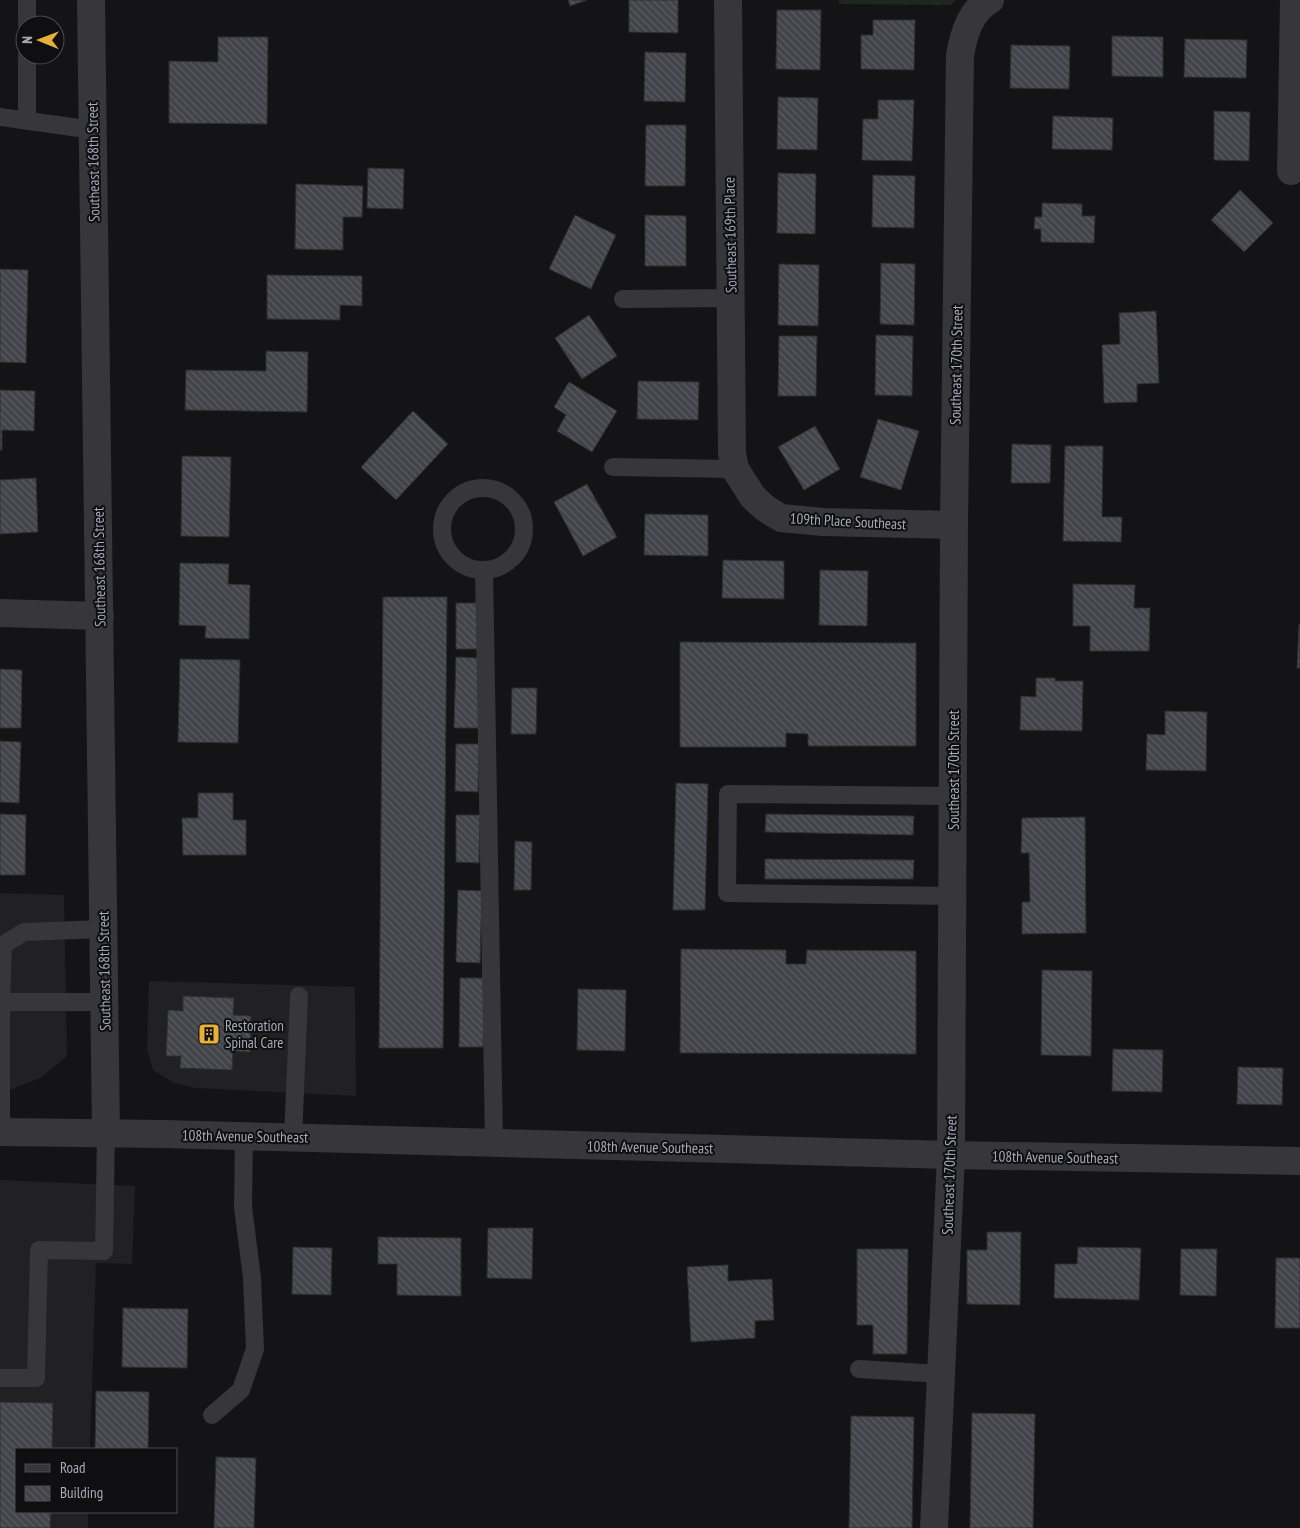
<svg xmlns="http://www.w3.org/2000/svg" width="1300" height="1528" viewBox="0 0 1300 1528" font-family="'PT Sans Narrow',sans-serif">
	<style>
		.built { fill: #212023 }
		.park { fill: url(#park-tufts) }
		.building { fill: url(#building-back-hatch); stroke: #2f2e32 }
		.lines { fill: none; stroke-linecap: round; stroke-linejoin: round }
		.service { stroke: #36363b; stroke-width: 18 }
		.minor { stroke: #36363b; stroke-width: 28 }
		.tertiary { stroke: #36363b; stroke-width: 28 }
		.labels { text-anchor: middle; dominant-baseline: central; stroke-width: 4; stroke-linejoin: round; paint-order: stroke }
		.street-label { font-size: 15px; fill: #a7abb6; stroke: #0f0f11 }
		.poi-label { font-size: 15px; fill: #a7abb6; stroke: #0f0f11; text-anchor: start }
	</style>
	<defs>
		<pattern id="park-tufts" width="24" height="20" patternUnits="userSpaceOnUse" patternTransform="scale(1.25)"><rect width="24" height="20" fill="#1f2620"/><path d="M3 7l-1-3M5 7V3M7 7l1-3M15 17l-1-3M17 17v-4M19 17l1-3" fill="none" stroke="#3d433e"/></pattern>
		<pattern id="building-back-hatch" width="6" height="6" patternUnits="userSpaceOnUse" patternTransform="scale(1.25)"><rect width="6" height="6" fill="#434449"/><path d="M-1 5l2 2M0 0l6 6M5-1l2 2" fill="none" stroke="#5b5c61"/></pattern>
	</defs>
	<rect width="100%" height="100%" fill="#141416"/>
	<path class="built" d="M0,893L64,895L67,1056L42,1077L0,1094Z
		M149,981L355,987L356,1096L196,1088L174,1083L153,1070L147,1049Z
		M0,1180L135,1186L132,1264L96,1263L90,1449H16V1512H88V1528H0Z"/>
	<path class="park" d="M839,0H956L951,5L839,4Z"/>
	<path class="building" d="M568,0H587L570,6Z
		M629,0H678V33L629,32Z
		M777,10H821L820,70L776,69Z
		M873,20H915L914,70L861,69V35H873Z
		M1112,36L1163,37V77L1112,76Z
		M218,37H268L267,124L169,123V61L218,62Z
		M1185,39L1247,40L1246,78L1184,77Z
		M1011,45L1070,46L1069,89L1010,88Z
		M645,52L686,53L685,102L644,101Z
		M778,97L818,98L817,150L777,149Z
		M878,100H914L912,161L862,160L863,119H878Z
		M1214,111L1250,112L1249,161L1214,160Z
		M1053,116L1113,118L1112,150L1052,149Z
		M646,125H686L685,186H645Z
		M368,168L404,169L403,209L367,208Z
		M778,173L816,174L815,234L777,233Z
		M873,175L915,176L914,228L872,227Z
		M296,184L363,186L362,217H343V250L295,249Z
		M1240,190L1273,223L1244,252L1211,220Z
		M1042,203L1082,204V216H1095L1094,243L1041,242V229H1034L1035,217H1042Z
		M575,215L616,235L591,289L549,269Z
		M645,215L686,216V266H645Z
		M881,263L915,264L914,325L880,324Z
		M779,264L819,265L818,326L778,325Z
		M0,269L28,270L26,363L0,362Z
		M267,275L362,276V306L340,305V320L267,319Z
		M1156,311L1159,383L1137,384V402L1104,403L1102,345L1120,344L1119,313Z
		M589,315L617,356L582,379L555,338Z
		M876,335L913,336L912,396L875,395Z
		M779,336H817L816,396H778Z
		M266,351L308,352L307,412L185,410L186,370L266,371Z
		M638,381L699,382L698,420L637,419Z
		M569,382L617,411L592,452L557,431L566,415L554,407Z
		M0,390L35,391L34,431L2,430V450H0Z
		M413,411L448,444L396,500L361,467Z
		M878,419L919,431L901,490L860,477Z
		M815,426L840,469L804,490L778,447Z
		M1012,444L1051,445L1050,483H1011Z
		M1065,446H1103L1102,517H1122L1121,542L1063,541Z
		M182,456L231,457L229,537L181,536Z
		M36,478L38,532L0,534V480Z
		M587,484L617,537L583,556L554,502Z
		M645,514L708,515V556L644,555Z
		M723,560L784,561V599L722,598Z
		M180,563L229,564L228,584L250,585L249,639L205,638L206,626L179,625Z
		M820,570L868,571L867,626L819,625Z
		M1073,584L1135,585L1134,608H1150L1149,651H1090V626H1073Z
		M383,597H447L443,1048H379Z
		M456,603H478V649H456Z
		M1299,624H1300V668H1297Z
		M680,642L916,643V746H808V734L786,733V747H680Z
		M456,657L480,658L479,728H454Z
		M180,659L240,660L238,743L178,742Z
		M0,669L22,670L21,728H0Z
		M1036,678H1055V681H1083L1082,731L1020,730L1021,696L1036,697Z
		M512,688H537L536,734H511Z
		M1165,711L1207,712L1206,771L1146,770L1147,734L1165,735Z
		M0,741L21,742L19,803L0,802Z
		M456,744H479L478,792L455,791Z
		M676,783L708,784L705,910H673Z
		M198,793H233V820H246V855H183L182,818H198Z
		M0,814L26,815L25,875H0Z
		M766,814L914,816L913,835L765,832Z
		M456,815H480L479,863L456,862Z
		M1085,817L1086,933L1022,934V902H1030L1029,853H1021L1022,818Z
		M515,841L532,842L531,890H514Z
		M765,859L914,860L913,879H765Z
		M458,890L482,891L480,963L456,962Z
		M681,949L786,950V964H806L807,950L916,951V1054L680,1053Z
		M1042,970L1092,971L1091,1056L1041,1055Z
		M460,978H485L483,1047H459Z
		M578,989L626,990L625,1051L577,1050Z
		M183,996L234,998L233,1015L251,1016L250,1052L233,1051L232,1070L180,1068L181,1056H166L168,1010L183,1011Z
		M1113,1049L1163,1050L1162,1092L1112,1091Z
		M1238,1067L1283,1068L1282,1105L1237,1104Z
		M488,1228H533L532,1279L487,1278Z
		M987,1232H1021L1020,1305L967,1304V1250H987Z
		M378,1237L461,1238V1296L397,1295V1264H378Z
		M293,1247L332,1248L331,1295L292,1294Z
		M1078,1247L1141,1248L1139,1300L1054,1298L1055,1264H1077Z
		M857,1249H908L907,1354H873V1325H857Z
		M1181,1249H1217L1216,1296L1180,1295Z
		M1276,1258H1300V1328H1275Z
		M728,1265V1281L772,1279L774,1320L755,1321V1338L691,1342L687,1267Z
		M123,1308L188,1309L187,1368L122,1367Z
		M96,1391L149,1392L148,1449H95Z
		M0,1402L53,1403L52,1449H16V1512H51L50,1528H0Z
		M972,1413L1035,1414L1033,1528H970Z
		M851,1416L914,1417L912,1528H849Z
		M216,1457L256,1458L254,1528H214Z"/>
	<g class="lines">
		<path class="service" d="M27,0V25
			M27,55V121
			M0,117L93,130
			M623,299L731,298
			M613,467L735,469
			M442 529a41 41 0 1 1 82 0a41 41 0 1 1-82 0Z
			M484,570L494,1143
			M952,896L727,893L728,794L953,796
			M1,1002L3,945L24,932L103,929
			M1,1132V1002H104
			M293,1138L299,996
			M859,1369L941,1374
			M0,1378H36L39,1250L104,1251L106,1133
			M212,1415L241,1390L255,1349L252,1278L243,1207L244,1136"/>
		<path class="minor" d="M728,0L732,453L735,469L753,497L765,508L781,518L823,522L954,525
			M1291,171L1294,0
			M934,1528L951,1155L954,525L960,55C964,34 970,11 990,0"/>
		<path class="tertiary" d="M91,0L106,1133
			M0,613L100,616
			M0,1132L164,1134L951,1155L1300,1161"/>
	</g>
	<defs>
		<g id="building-square" transform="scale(1.125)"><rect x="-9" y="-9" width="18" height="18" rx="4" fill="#e9b039" stroke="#0f0f11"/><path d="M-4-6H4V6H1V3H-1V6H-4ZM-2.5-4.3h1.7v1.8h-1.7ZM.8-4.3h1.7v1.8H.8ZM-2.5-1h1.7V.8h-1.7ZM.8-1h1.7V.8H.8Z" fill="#111"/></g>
	</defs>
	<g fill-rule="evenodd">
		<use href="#building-square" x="209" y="1034"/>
	</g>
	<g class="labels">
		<g class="street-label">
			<text transform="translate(93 162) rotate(-91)">Southeast 168th Street</text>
			<text transform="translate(730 235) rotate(-91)">Southeast 169th Place</text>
			<text transform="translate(956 365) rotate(-89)">Southeast 170th Street</text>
			<text transform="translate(848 521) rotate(3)">109th Place Southeast</text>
			<text transform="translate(99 567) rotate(-91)">Southeast 168th Street</text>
			<text transform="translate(953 770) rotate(-90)">Southeast 170th Street</text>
			<text transform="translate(104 971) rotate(-91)">Southeast 168th Street</text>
			<text transform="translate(245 1136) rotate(1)">108th Avenue Southeast</text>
			<text transform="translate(650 1147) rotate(1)">108th Avenue Southeast</text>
			<text transform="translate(1055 1157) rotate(1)">108th Avenue Southeast</text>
			<text transform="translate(949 1175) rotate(-88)">Southeast 170th Street</text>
		</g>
		<g class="poi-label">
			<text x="225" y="1025">Restoration<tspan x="225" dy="17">Spinal Care</tspan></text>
		</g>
	</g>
	<rect x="15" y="1448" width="162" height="65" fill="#0f0f11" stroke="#4c4d53"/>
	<rect x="25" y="1464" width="25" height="8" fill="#36363b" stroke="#4c4d53"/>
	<text x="60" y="1473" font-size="15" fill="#a7abb6">Road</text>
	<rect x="25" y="1486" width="25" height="15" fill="url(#building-back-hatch)" stroke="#4c4d53"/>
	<text x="60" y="1498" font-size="15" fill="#a7abb6">Building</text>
	<g transform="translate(40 40) rotate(271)"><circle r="24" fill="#0f0f11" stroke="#4c4d53"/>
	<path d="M0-4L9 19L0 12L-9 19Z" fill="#e9b039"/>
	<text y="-8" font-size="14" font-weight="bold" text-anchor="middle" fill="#a7abb6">N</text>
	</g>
</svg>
